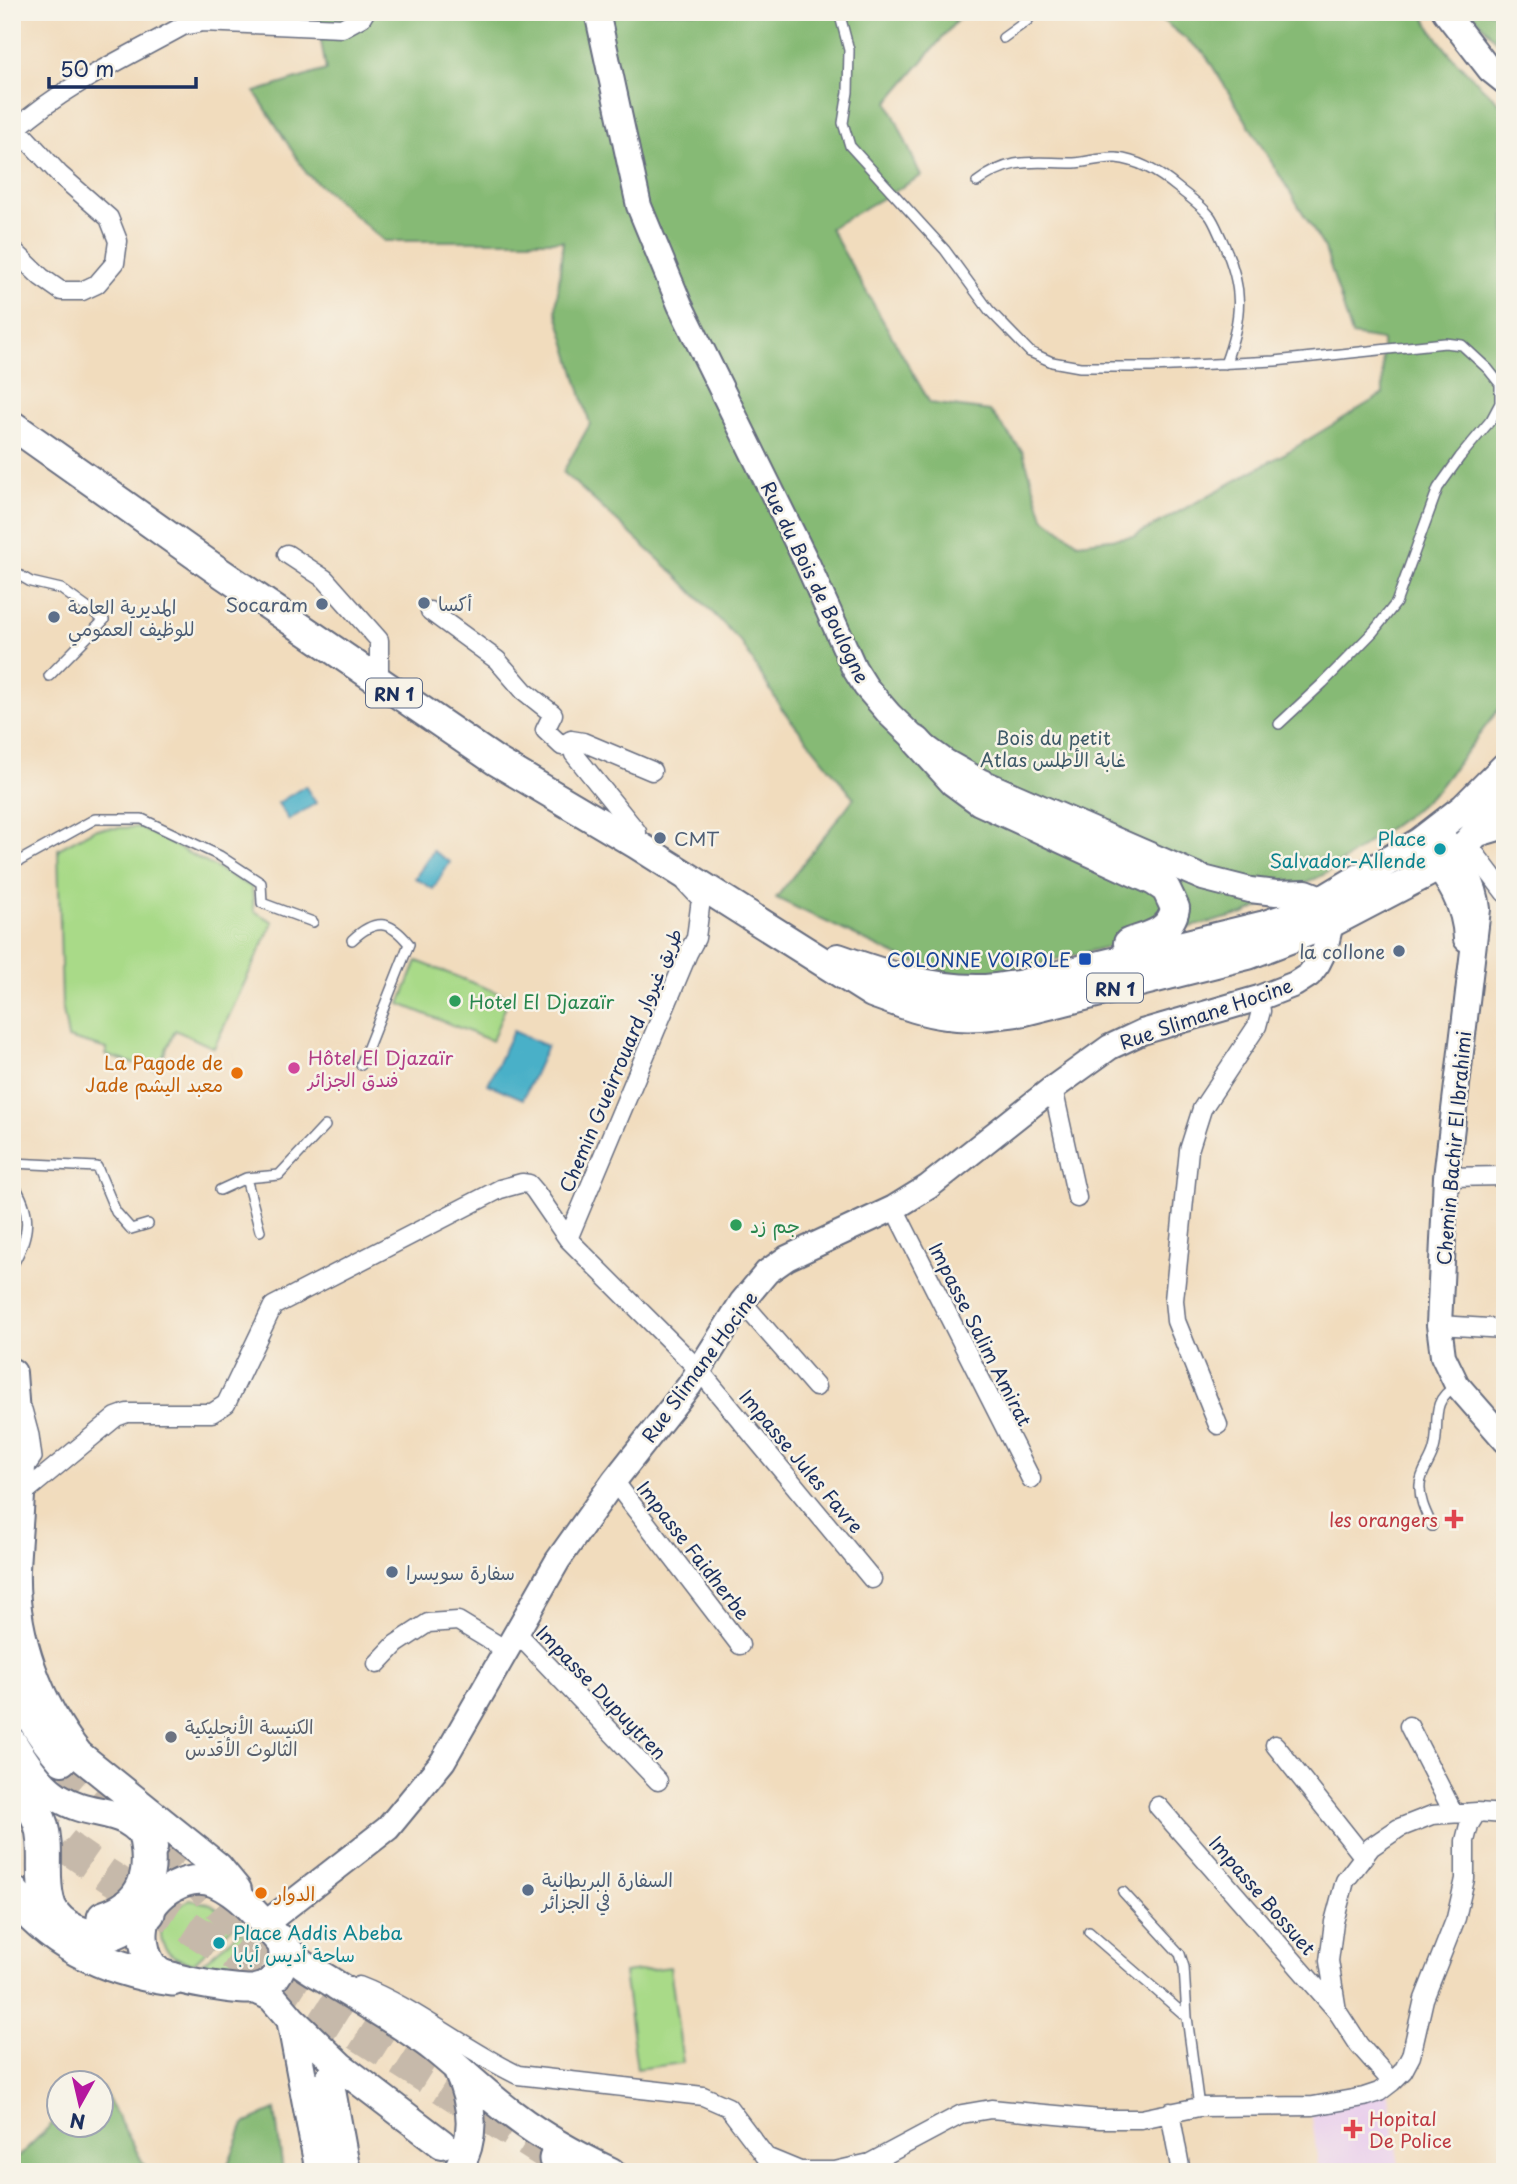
<svg xmlns="http://www.w3.org/2000/svg" width="1517" height="2184" viewBox="0 0 1517 2184" font-family="'Playpen Sans','Playpen Sans Arabic',sans-serif">
	<style>
		.built { fill: #ead1ec }
		.green { fill: #a9da88; stroke: #628473; stroke-width: 2 }
		.forest { fill: #86ba74; stroke: #507469; stroke-width: 2 }
		.water { fill: #49b0c8; stroke: #327093; stroke-width: 2 }
		.lines { fill: none; stroke-linecap: round; stroke-linejoin: round }
		.primary-tunnel { stroke: #c6b9aa; stroke-width: 28; stroke-dasharray: 28 14; stroke-linecap: butt }
		.highway-tunnel { stroke: #c6b9aa; stroke-width: 33; stroke-dasharray: 33 17; stroke-linecap: butt }
		.lane-casing { stroke: #666c7f; stroke-width: 12 }
		.street-casing { stroke: #666c7f; stroke-width: 21 }
		.secondary-casing { stroke: #666c7f; stroke-width: 28 }
		.primary-casing { stroke: #666c7f; stroke-width: 32 }
		.highway-casing { stroke: #666c7f; stroke-width: 37 }
		.lane { stroke: #fff; stroke-width: 9 }
		.street { stroke: #fff; stroke-width: 18 }
		.secondary { stroke: #fff; stroke-width: 24 }
		.primary { stroke: #fff; stroke-width: 28 }
		.highway { stroke: #fff; stroke-width: 33 }
		.service-dot { fill: #5c6f8a; stroke: #f7f3e8; stroke-width: 2.5 }
		.culture-dot { fill: #0f9aa8; stroke: #f7f3e8; stroke-width: 2.5 }
		.transit-dot { fill: #1a4fb4; stroke: #f7f3e8; stroke-width: 2.5 }
		.leisure-dot { fill: #2e9e5b; stroke: #f7f3e8; stroke-width: 2.5 }
		.hotel-dot { fill: #d1479c; stroke: #f7f3e8; stroke-width: 2.5 }
		.food-dot { fill: #e8710a; stroke: #f7f3e8; stroke-width: 2.5 }
		.health-dot { fill: #e0444e; stroke: #f7f3e8; stroke-width: 2.5 }
		.worship-dot { fill: #6b7280; stroke: #f7f3e8; stroke-width: 2.5 }
		.labels { text-anchor: middle; dominant-baseline: central; stroke-width: 5; stroke-linejoin: round; paint-order: stroke }
		.shield { fill: #f7f3e8; stroke: #5d6a87; stroke-width: 2 }
		.shield-label { font-size: 18px; font-weight: bold; fill: #1b2f5e }
		.street-label { font-size: 19px; fill: #1b2f5e; stroke: #f7f3e8 }
		.service-label { font-size: 19px; fill: #4e5e75; stroke: #f7f3e8; text-anchor: start }
		.park-label { font-size: 19px; fill: #3e5a68; stroke: #f7f3e8 }
		.culture-label { font-size: 19px; fill: #0d838f; stroke: #f7f3e8; text-anchor: end }
		.transit-label { font-size: 19px; fill: #164399; stroke: #f7f3e8; text-anchor: end }
		.leisure-label { font-size: 19px; fill: #27864d; stroke: #f7f3e8; text-anchor: start }
		.hotel-label { font-size: 19px; fill: #b23c85; stroke: #f7f3e8; text-anchor: start }
		.food-label { font-size: 19px; fill: #c56008; stroke: #f7f3e8; text-anchor: end }
		.health-label { font-size: 19px; fill: #be3a42; stroke: #f7f3e8; text-anchor: end }
		.worship-label { font-size: 19px; fill: #5b616d; stroke: #f7f3e8; text-anchor: start }
	</style>
	<rect width="100%" height="100%" fill="#f7f3e8"/>
	<filter id="ink" filterUnits="userSpaceOnUse"><feTurbulence type="fractalNoise" baseFrequency=".0143" numOctaves="2"/><feDisplacementMap in="SourceGraphic" scale="14" xChannelSelector="R" yChannelSelector="G"/><feConvolveMatrix kernelMatrix="1 2 1 2 8 2 1 2 1" color-interpolation-filters="sRGB"/></filter>
	<filter id="wash" filterUnits="userSpaceOnUse"><feTurbulence type="fractalNoise" baseFrequency=".00686" numOctaves="4" result="noise"/><feDisplacementMap in="SourceGraphic" scale="28" xChannelSelector="R" yChannelSelector="G"/><feGaussianBlur stdDeviation="1.57" result="paint"/><feColorMatrix in="noise" values="0 0 0 0 0 0 0 0 0 0 0 0 0 0 0 0 0 1.4 0 .05"/><feComposite in="paint" operator="in"/></filter>
	<g filter="url(#wash)">
		<rect width="100%" height="100%" fill="#f1dcbd"/>
		<path class="built" d="M1386,2082L1400,2172H1319L1309,2095Z"/>
		<path class="green" d="M140,827L252,887L254,911L273,922L214,1048L175,1030L157,1070L105,1055L107,1049L68,1038L62,1004L58,849L95,829Z
			M417,961L509,997L492,1041L400,1004Z
			M190,1900L211,1904L235,1924L194,1963C149,1957 152,1913 190,1900Z
			M241,1931L260,1949L261,1957L256,1967L247,1971L201,1964Z
			M670,1967L683,2063L637,2069L624,1973Z"/>
		<path class="forest" d="M316,12H964L888,102L921,176L830,228L930,403L990,411L1023,452L1043,517L1078,543L1135,536L1291,450L1383,394L1382,340L1352,335L1325,249L1205,54L1152,12H1422C1438,48 1476,82 1505,108V701L1437,790L1413,811L1325,874L1244,914L971,980L906,960L776,898L854,798L782,709L741,642L678,577L563,472L590,424L556,310L563,241H384L307,174L255,92L326,70Z
			M1470,12H1505V50Z
			M102,2088L148,2172H12V2163L59,2117L60,2124H102Z
			M275,2110L283,2172H225L244,2124Z"/>
		<path class="water" d="M305,786L316,803L289,820L278,803Z
			M433,851L450,862L433,889L415,878Z
			M513,1031L547,1046L523,1099L488,1084Z"/>
	</g>
	<g filter="url(#ink)">
		<g class="lines">
			<path class="primary-tunnel" d="M64,1763L176,1861L233,1924L288,1995"/>
			<path class="highway-tunnel" d="M25,1812L71,1850L107,1875L551,2156"/>
			<g class="lane-casing">
				<path id="lane" d="M839,12L849,50L848,92L843,123L850,146L945,250L989,310L1030,352L1052,362L1080,367H1151L1275,361L1445,343L1462,345L1488,369L1500,384V403L1491,420L1460,457L1438,488L1396,603L1373,632L1323,683L1279,724
					M1003,38L1028,20L1033,12
					M977,182C1012,156 1033,163 1074,163C1088,162 1103,157 1116,158C1140,160 1160,173 1178,188C1189,197 1201,205 1210,216C1215,223 1218,232 1222,240C1244,287 1243,316 1225,364
					M12,571L31,582L61,589L104,620L49,676
					M12,865L95,819H142L220,856L261,883L262,903L313,922
					M352,940C375,918 390,920 409,944L361,1065
					M12,1163L97,1167L116,1212L131,1229L148,1224
					M246,1178L260,1231
					M12,1182C33,1212 30,1235 12,1266
					M220,1190L246,1178L279,1175L325,1126
					M27,1409L34,1435L37,1458L28,1471
					M1432,1526C1426,1513 1419,1500 1420,1485C1421,1471 1431,1462 1434,1449C1441,1424 1428,1402 1456,1386
					M1123,1892L1180,1954L1184,1967L1187,2017
					M1089,1932L1187,2017L1199,2107"/>
			</g>
			<g class="street-casing">
				<path id="street" d="M12,123L60,175L109,218L118,241L115,263L97,284L82,291H61L41,277L12,249
					M17,128C65,85 127,57 183,26L203,22L342,28L362,17L365,12
					M287,554L325,579L379,640V683
					M430,611L497,660L524,691L553,714L545,730L562,746L571,740
					M1467,843L1505,893
					M636,844L637,832L574,754L571,740L583,742L652,771
					M1053,1088L1077,1198
					M1446,1177L1505,1176
					M894,1208L1031,1479
					M568,1239L688,953L696,938L701,899L686,883
					M742,1302L816,1387
					M1439,1325L1505,1329
					M1218,1425L1176,1321L1174,1300L1189,1150L1202,1109L1257,1026L1261,1011L1259,998
					M614,1481L740,1645
					M20,1496L116,1417L127,1413H212L226,1404L273,1306L500,1189L522,1183L529,1184L535,1191L568,1239L699,1370L872,1579
					M516,1632L658,1781
					M377,1664L396,1644L428,1623L458,1621L506,1650
					M1409,1726L1453,1812
					M1275,1745L1363,1856
					M1158,1806L1337,2011
					M359,1986C416,2008 463,2049 518,2075L703,2096L728,2107L766,2157L800,2171H835L870,2163L962,2114L991,2109L1100,2119H1141L1199,2107L1313,2106L1364,2097L1379,2092L1392,2082L1403,2071L1411,2056L1424,1999L1456,1918L1465,1879V1841L1469,1825L1477,1812L1505,1814
					M1392,2082L1359,2045L1337,2011L1329,1961L1334,1922L1345,1881L1371,1847L1399,1828L1432,1815L1477,1812
					M1170,2112L1181,2172"/>
			</g>
			<g class="secondary-casing">
				<path id="secondary" d="M1445,12L1490,70L1505,82
					M1475,835L1505,826
					M1443,837C1460,861 1475,880 1478,909L1446,1177L1439,1325L1443,1356L1457,1385L1505,1440
					M1420,842C1442,873 1465,900 1466,939
					M266,1923L388,1828L443,1761L558,1560L614,1481L689,1386L742,1302L767,1272L787,1258L894,1208L928,1187L1053,1088L1110,1047L1142,1032L1259,998L1295,984L1309,975L1318,963L1325,949L1331,923L1323,900L1319,897L1306,892L1276,893L1250,890L1203,878L980,781L946,762L917,741L890,715L866,687L854,668L807,563L680,305L639,206L597,12"/>
			</g>
			<g class="primary-casing">
				<path id="primary" d="M12,425L214,568L496,761L636,844L872,993C897,1002 921,1012 947,1015C973,1019 1000,1014 1025,1011L1248,955L1331,923L1438,867L1467,843L1505,800
					M917,741L954,782L980,801L1154,881L1166,889L1175,908C1171,932 1149,936 1128,943
					M838,958C883,974 932,990 981,989C993,989 1006,986 1018,985L1265,925L1286,918L1323,900L1420,842L1464,808L1505,767
					M12,1373L15,1414L13,1432
					M15,1414C27,1466 17,1518 15,1570C13,1635 39,1705 79,1755L218,1867L237,1890
					M12,1676C22,1709 40,1736 62,1761
					M12,1742C25,1762 38,1784 58,1797C96,1821 123,1801 153,1847
					M280,1939C289,1958 279,1984 256,1989C242,1992 169,1980 158,1971C146,1962 142,1942 144,1928C147,1898 186,1870 215,1883C252,1900 271,1937 300,1962C311,1971 325,1977 336,1985C367,2004 400,2023 430,2045C459,2068 485,2094 515,2116C545,2139 577,2156 611,2172
					M256,1989L272,1997L291,2019L341,2067L442,2144
					M291,2019L320,2172
					M329,2079L346,2172
					M457,2172C476,2137 474,2106 458,2071"/>
			</g>
			<g class="highway-casing">
				<path id="highway" d="M12,1780C24,1793 36,1808 41,1825C48,1849 41,1875 47,1899C51,1922 77,1937 100,1936C117,1934 133,1922 148,1913
					M12,1892C51,1945 108,1970 172,1979
					M104,1918C146,1905 154,1873 145,1834
					M556,2159L580,2172"/>
			</g>
			<use href="#lane" class="lane"/>
			<use href="#street" class="street"/>
			<use href="#secondary" class="secondary"/>
			<use href="#primary" class="primary"/>
			<use href="#highway" class="highway"/>
		</g>
	</g>
	<g class="service-dot">
		<circle cx="424" cy="603" r="7"/>
		<circle cx="322" cy="604" r="7"/>
		<circle cx="54" cy="617" r="7"/>
		<circle cx="660" cy="838" r="7"/>
		<circle cx="1399" cy="951" r="7"/>
		<circle cx="392" cy="1572" r="7"/>
		<circle cx="528" cy="1890" r="7"/>
	</g>
	<g class="culture-dot">
		<circle cx="1440" cy="849" r="7"/>
		<circle cx="219" cy="1943" r="7"/>
	</g>
	<rect class="transit-dot" x="1078" y="952" width="14" height="14" rx="3.5"/>
	<g class="leisure-dot">
		<circle cx="455" cy="1001" r="7"/>
		<circle cx="736" cy="1225" r="7"/>
	</g>
	<circle class="hotel-dot" cx="294" cy="1068" r="7"/>
	<g class="food-dot">
		<circle cx="237" cy="1073" r="7"/>
		<circle cx="261" cy="1893" r="7"/>
	</g>
	<g class="health-dot">
		<path d="M1450.5 1508.5h7v7h7v7h-7v7h-7v-7h-7v-7h7z"/>
		<path d="M1349.5 2118.5h7v7h7v7h-7v7h-7v-7h-7v-7h7z"/>
	</g>
	<circle class="worship-dot" cx="171" cy="1737" r="7"/>
	<g class="labels">
		<g class="shield">
			<rect x="366" y="678.5" width="56" height="29" rx="5"/>
			<rect x="1087" y="973.5" width="56" height="29" rx="5"/>
		</g>
		<g class="shield-label">
			<text x="394" y="693">RN 1</text>
			<text x="1115" y="988">RN 1</text>
		</g>
		<g class="street-label">
			<text transform="translate(816 582) rotate(64)">Rue du Bois de Boulogne</text>
			<text transform="translate(1206 1013) rotate(-19)">Rue Slimane Hocine</text>
			<text transform="translate(620 1060) rotate(-67)">Chemin Gueirrouard طريق غيروار</text>
			<text transform="translate(1453 1148) rotate(-85)">Chemin Bachir El Ibrahimi</text>
			<text transform="translate(981 1334) rotate(63)">Impasse Salim Amirat</text>
			<text transform="translate(699 1366) rotate(-54)">Rue Slimane Hocine</text>
			<text transform="translate(802 1461) rotate(50)">Impasse Jules Favre</text>
			<text transform="translate(694 1550) rotate(52)">Impasse Faidherbe</text>
			<text transform="translate(602 1692) rotate(46)">Impasse Dupuytren</text>
			<text transform="translate(1263 1895) rotate(49)">Impasse Bossuet</text>
		</g>
		<g class="service-label">
			<text x="438" y="603">أكسا</text>
			<text x="308" y="604" text-anchor="end">Socaram</text>
			<text x="68" y="606">المديرية العامة<tspan x="68" dy="22">للوظيف العمومي</tspan></text>
			<text x="674" y="838">CMT</text>
			<text x="1385" y="951" text-anchor="end">la collone</text>
			<text x="406" y="1572">سفارة سويسرا</text>
			<text x="542" y="1879">السفارة البريطانية<tspan x="542" dy="22">في الجزائر</tspan></text>
		</g>
		<g class="park-label">
			<text x="1053" y="737">Bois du petit<tspan x="1053" dy="22">Atlas غابة الأطلس</tspan></text>
		</g>
		<g class="culture-label">
			<text x="1426" y="838">Place<tspan x="1426" dy="22">Salvador-Allende</tspan></text>
			<text x="233" y="1932" text-anchor="start">Place Addis Abeba<tspan x="233" dy="22">ساحة أديس أبابا</tspan></text>
		</g>
		<g class="transit-label">
			<text x="1071" y="959">COLONNE VOIROLE</text>
		</g>
		<g class="leisure-label">
			<text x="469" y="1001">Hotel El Djazaïr</text>
			<text x="750" y="1225">جم زد</text>
		</g>
		<g class="hotel-label">
			<text x="308" y="1057">Hôtel El Djazaïr<tspan x="308" dy="22">فندق الجزائر</tspan></text>
		</g>
		<g class="food-label">
			<text x="223" y="1062">La Pagode de<tspan x="223" dy="22">Jade معبد اليشم</tspan></text>
			<text x="275" y="1893" text-anchor="start">الدوار</text>
		</g>
		<g class="health-label">
			<text x="1438" y="1519">les orangers</text>
			<text x="1369" y="2118" text-anchor="start">Hopital<tspan x="1369" dy="22">De Police</tspan></text>
		</g>
		<g class="worship-label">
			<text x="185" y="1726">الكنيسة الأنجليكية<tspan x="185" dy="22">الثالوث الأقدس</tspan></text>
		</g>
	</g>
	<rect width="1517" height="2184" fill="none" stroke="#f7f3e8" stroke-width="42"/>
	<g transform="translate(80 2104) rotate(188)"><circle r="33" fill="#f7f3e8" stroke="#9fa5b1" stroke-width="2"/>
	<path d="M0-5L12 26L0 18L-12 26Z" fill="#b5179e"/>
	<text y="-10" font-size="19" font-weight="bold" text-anchor="middle" fill="#1b2f5e">N</text>
	</g>
	<path d="M49 77v10h147v-10" fill="none" stroke="#1b2f5e" stroke-width="3.5"/>
	<text x="60" y="77" font-size="21" fill="#1b2f5e" stroke="#f7f3e8" stroke-width="5" paint-order="stroke">50 m</text>
</svg>
